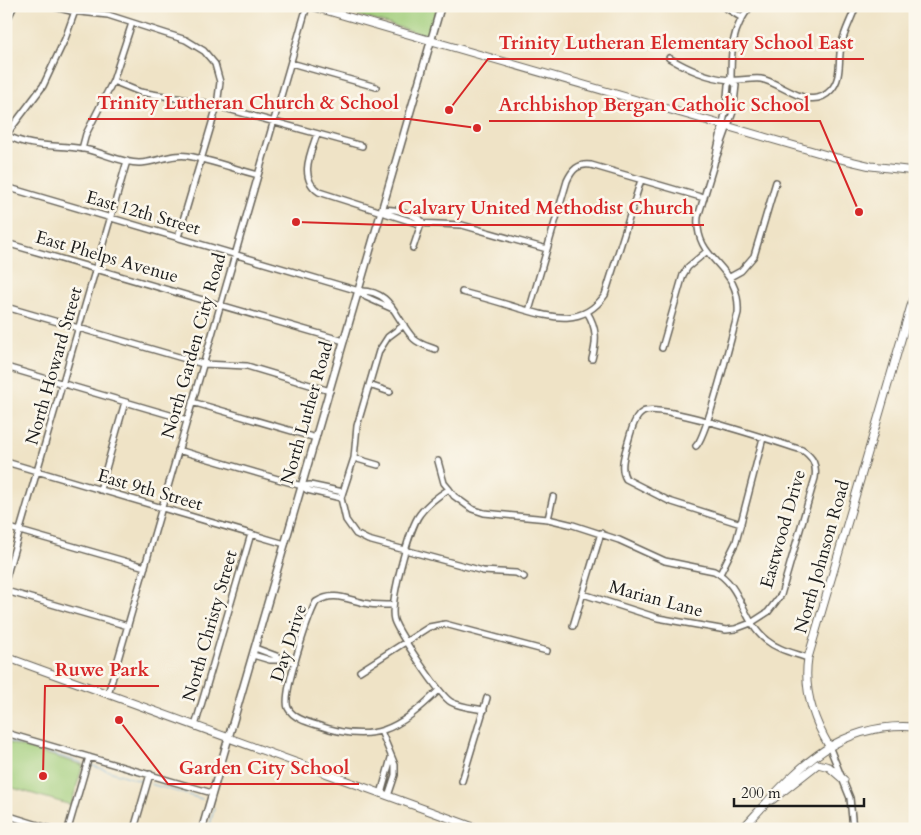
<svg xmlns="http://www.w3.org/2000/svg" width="921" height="835" viewBox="0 0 921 835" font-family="Cardo,serif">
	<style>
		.green { fill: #a2ce7b; stroke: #5f754c }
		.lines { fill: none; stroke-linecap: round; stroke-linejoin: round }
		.stream { stroke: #61a7d7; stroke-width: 1 }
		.minor-casing { stroke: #666258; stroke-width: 8 }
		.tertiary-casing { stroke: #666258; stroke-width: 9 }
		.secondary-casing { stroke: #666258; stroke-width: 9 }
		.minor { stroke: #fff; stroke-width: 5 }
		.tertiary { stroke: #fff; stroke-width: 6 }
		.secondary { stroke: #fff; stroke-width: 7 }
		.labels { text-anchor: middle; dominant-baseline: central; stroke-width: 5; stroke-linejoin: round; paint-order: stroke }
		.street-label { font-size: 18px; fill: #1c1c1c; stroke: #fbf7ec }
		.leader { fill: none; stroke: #d62828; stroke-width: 2 }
		.callout-dot { fill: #d62828; stroke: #fbf7ec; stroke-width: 2 }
		.callout-label { font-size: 19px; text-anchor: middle; font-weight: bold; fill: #d62828; stroke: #fbf7ec; stroke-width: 5; stroke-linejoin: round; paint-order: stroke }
	</style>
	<rect width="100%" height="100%" fill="#fbf7ec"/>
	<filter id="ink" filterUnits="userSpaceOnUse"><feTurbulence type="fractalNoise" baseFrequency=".02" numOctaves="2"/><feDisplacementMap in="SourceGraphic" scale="10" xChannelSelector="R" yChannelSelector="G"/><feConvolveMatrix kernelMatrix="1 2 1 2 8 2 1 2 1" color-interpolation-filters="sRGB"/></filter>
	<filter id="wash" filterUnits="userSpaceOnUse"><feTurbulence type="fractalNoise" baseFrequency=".0096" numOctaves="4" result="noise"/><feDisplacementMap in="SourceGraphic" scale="20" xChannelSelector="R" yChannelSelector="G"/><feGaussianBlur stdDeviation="1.12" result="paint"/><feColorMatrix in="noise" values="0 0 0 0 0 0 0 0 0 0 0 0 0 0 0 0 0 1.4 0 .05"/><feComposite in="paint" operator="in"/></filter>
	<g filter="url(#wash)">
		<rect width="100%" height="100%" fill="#efe3c6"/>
		<path class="green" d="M325,6H438L429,36Z
			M6,742L83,765L71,805L6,786Z"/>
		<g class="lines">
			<path class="stream" d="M6,740L83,763
				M90,765L144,782
				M151,784L202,799
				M209,829L214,808"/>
		</g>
	</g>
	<g filter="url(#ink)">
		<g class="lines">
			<g class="minor-casing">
				<path id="minor" d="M51,6L71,11L108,15L186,40L204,51L215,64L220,82L217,106L178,237
					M723,6L742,18
					M6,22L14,6
					M669,58C688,69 707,78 730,80C740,81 751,78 761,79C783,83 810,113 831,90C842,78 838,61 841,46C844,32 851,20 856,6
					M291,63L376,87
					M113,81L140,92L206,103L362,146
					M317,134C311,152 298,178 319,192L416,223L462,225L547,249
					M6,135C32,149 57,144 84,149C102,152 121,163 139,163C156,163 171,153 188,156C211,160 235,169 258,175
					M6,135L43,86L65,39L75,11
					M82,149L86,134L113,81L132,23
					M716,159L733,112L736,85L731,80
					M6,187L359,291C392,289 395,319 414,339C419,344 427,346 435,349
					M383,210C394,208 413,214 422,221
					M6,243L344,341
					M413,248L422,221
					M730,277L741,271L754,256L776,182
					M359,291L366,297L393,309
					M462,292C481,297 499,302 518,308C550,317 582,328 605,295L641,180
					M6,307L203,364L247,366L330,391
					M529,311L567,181C572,170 578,163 591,165L704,198
					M587,312C597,328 597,341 592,359
					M404,325L388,337L379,351L357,426L354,458L341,498L346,520L356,534L368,540L483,571L516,573L524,577
					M662,348L683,275L688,267L706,252
					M6,367L187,420
					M369,385L390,392
					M192,402L316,438
					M696,446C707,437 732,334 738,313C741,263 694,263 698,217L714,164L726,109L728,85L731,80C731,52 731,28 751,6
					M178,450L302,486L310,485L343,492
					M354,458L378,465
					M438,461L444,483L449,489L454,496L472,509L484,513L548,519L573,525L619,540L665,561L714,571C742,585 742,621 766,640C778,650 794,653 808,658
					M6,462L285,544
					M302,486L307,490L341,498
					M449,489C438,496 428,503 420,514C409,528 389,604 394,620C398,632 440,696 451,702C460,707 473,708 484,710
					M100,490L125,402
					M548,519L553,497
					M6,527L145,567
					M720,574L736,542L763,438
					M6,578L127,161
					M6,591L128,626
					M583,594L658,618L726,630L735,629L751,623L768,612L781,595L815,478C817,465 813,457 802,450C779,443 659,402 643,412C634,417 631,432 628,442C625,453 619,468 626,479L669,501L741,524
					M393,605C385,605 377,605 369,604C349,601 335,590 316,602C308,617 282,694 288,708C293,718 307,722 317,725C373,745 398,730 439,690
					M573,626L601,533
					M255,648L295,663
					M253,655L270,660H284
					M360,671L429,627L445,624L547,651
					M108,694L307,6
					M195,726L251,534
					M381,731L395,765V775L388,796
					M6,733L212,793
					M829,746L850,798L853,829
					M462,781L487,698
					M381,794L391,758
					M6,815L51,829
					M68,829L89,757
					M134,829L150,774"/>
			</g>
			<g class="tertiary-casing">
				<path id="tertiary" d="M202,829L441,6"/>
			</g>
			<g class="secondary-casing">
				<path id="secondary" d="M311,6L837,158L871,166L915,171
					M6,657L479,829
					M829,746C813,719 803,690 808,658L915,292
					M772,800L818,764L829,767L844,780
					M742,829C792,776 832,721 915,727"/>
			</g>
			<use href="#minor" class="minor"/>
			<use href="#tertiary" class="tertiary"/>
			<use href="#secondary" class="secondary"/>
		</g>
	</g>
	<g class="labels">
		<g class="street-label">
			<text transform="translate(143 213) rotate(16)">East 12th Street</text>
			<text transform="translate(107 257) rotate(16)">East Phelps Avenue</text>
			<text transform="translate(194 346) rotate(-74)">North Garden City Road</text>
			<text transform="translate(54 366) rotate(-74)">North Howard Street</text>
			<text transform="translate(307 413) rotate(-74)">North Luther Road</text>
			<text transform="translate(150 490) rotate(16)">East 9th Street</text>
			<text transform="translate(783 529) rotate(-74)">Eastwood Drive</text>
			<text transform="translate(822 557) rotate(-74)">North Johnson Road</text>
			<text transform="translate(656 599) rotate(15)">Marian Lane</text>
			<text transform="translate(210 626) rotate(-74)">North Christy Street</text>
			<text transform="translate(289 643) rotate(-72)">Day Drive</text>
		</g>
	</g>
	<path class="leader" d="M449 110L488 59H864M477 128L409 119H88M859 212L820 121H489M296 222L388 225H704M43 776L45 686H159M119 720L168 784H359"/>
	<g class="callout-dot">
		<circle cx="449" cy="110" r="5"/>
		<circle cx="477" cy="128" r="5"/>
		<circle cx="859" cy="212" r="5"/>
		<circle cx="296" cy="222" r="5"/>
		<circle cx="43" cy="776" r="5"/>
		<circle cx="119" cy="720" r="5"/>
	</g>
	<g class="callout-label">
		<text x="676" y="49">Trinity Lutheran Elementary School East</text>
		<text x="248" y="109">Trinity Lutheran Church &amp; School</text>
		<text x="654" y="111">Archbishop Bergan Catholic School</text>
		<text x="546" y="214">Calvary United Methodist Church</text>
		<text x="102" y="676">Ruwe Park</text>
		<text x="264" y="774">Garden City School</text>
	</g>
	<rect width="921" height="835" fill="none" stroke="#fbf7ec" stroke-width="25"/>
	<path d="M734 798v8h130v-8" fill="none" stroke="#1c1c1c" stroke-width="2.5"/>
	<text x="741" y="798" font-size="15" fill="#1c1c1c" stroke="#fbf7ec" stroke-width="4" paint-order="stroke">200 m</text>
</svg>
